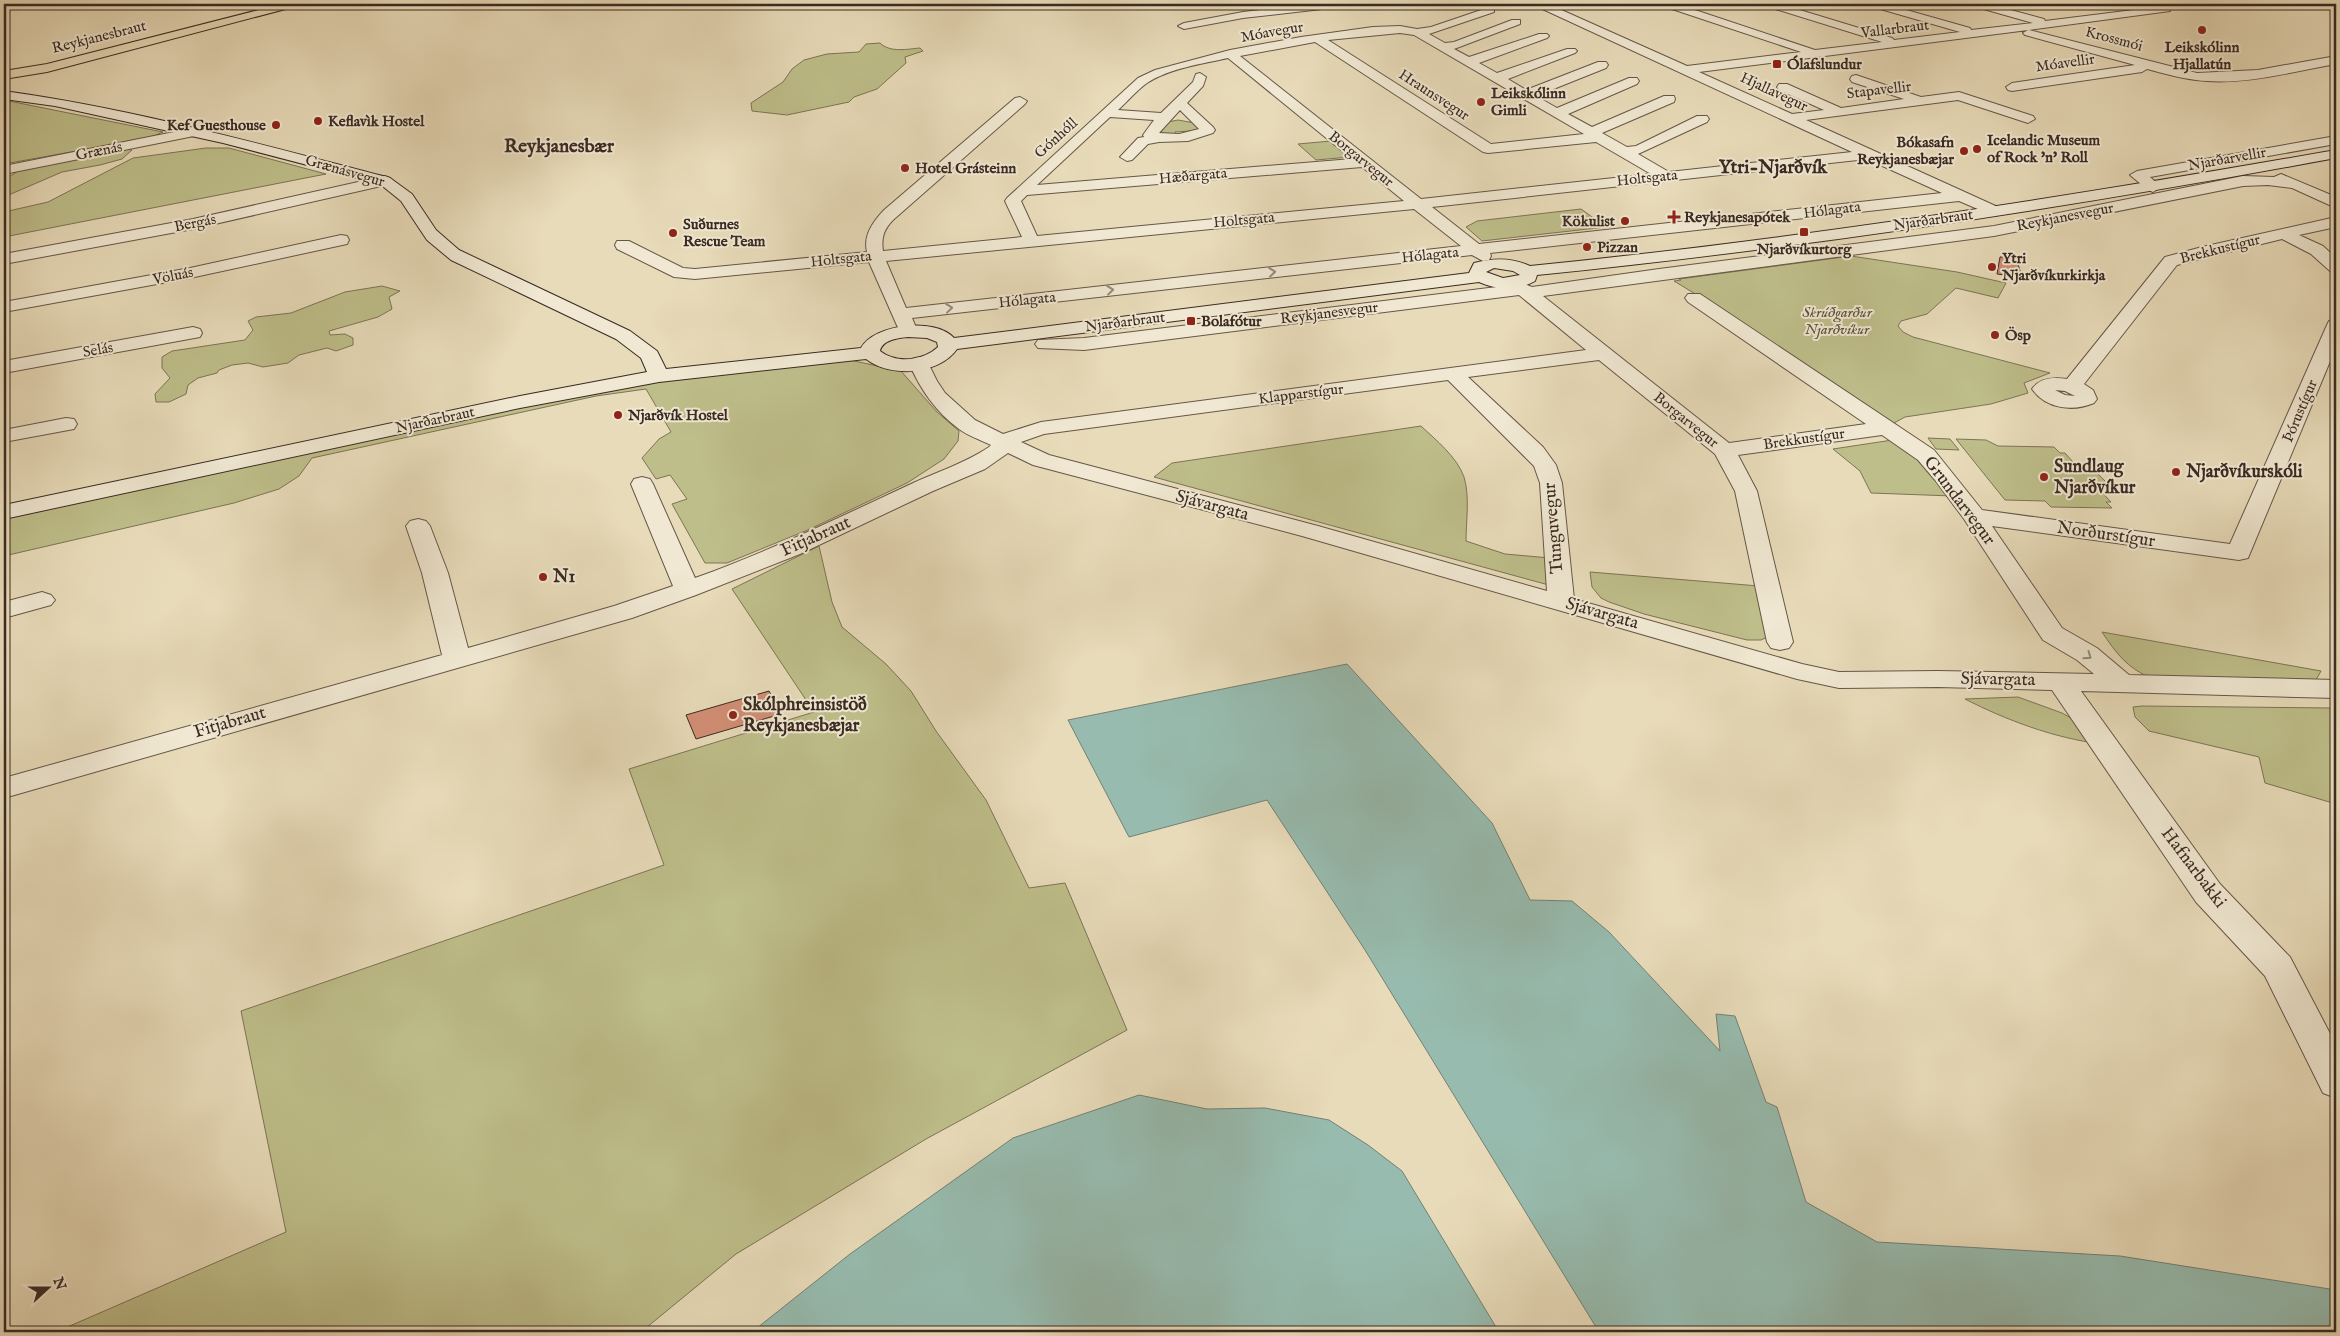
<svg xmlns="http://www.w3.org/2000/svg" width="2340" height="1336" viewBox="0 0 2340 1336" font-family="'IM FELL English',serif">
	<style>
		.green { fill: #bebe8a; stroke: #7c7456 }
		.water { fill: #97bbae; stroke: #728176 }
		.building { fill: #d28e75; stroke: #3a2a23 }
		.lines { fill: none; stroke-linecap: round; stroke-linejoin: round }
		.street-casing { stroke: #665648; stroke-width: 2 }
		.secondary-casing { stroke: #3a2a23; stroke-width: 2 }
		.highway-casing { stroke: #3a2a23; stroke-width: 2 }
		.street { fill: #f0e8d2; fill-rule: evenodd }
		.secondary { fill: #f0e8d2; fill-rule: evenodd }
		.highway { fill: #e8dbb9; fill-rule: evenodd }
		.oneway { stroke: #95897a }
		.poi-dot { fill: #8f2418; stroke: #f0e8d2; stroke-width: 2 }
		.labels { text-anchor: middle; dominant-baseline: central; stroke-width: 4; stroke-linejoin: round; paint-order: stroke }
		.far-street-label { font-size: 15px; fill: #3a2a23; stroke: #f0e8d2 }
		.far-poi-label { font-size: 15px; font-weight: bold; fill: #3a2a23; stroke: #f0e8d2; text-anchor: start }
		.far-park-label { font-size: 15px; font-style: italic; fill: #5b4f3d; stroke: #f0e8d2 }
		.poi-label { font-size: 18px; font-weight: bold; fill: #3a2a23; stroke: #f0e8d2; text-anchor: start }
		.street-label { font-size: 18px; fill: #3a2a23; stroke: #f0e8d2 }
		.far-district-label { font-size: 19px; font-weight: bold; fill: #3a2a23; stroke: #f0e8d2 }
	</style>
	<rect width="100%" height="100%" fill="#e8dbb9"/>
	<filter id="stains"><feTurbulence type="fractalNoise" baseFrequency=".004" numOctaves="4"/><feColorMatrix values="0 0 0 0 .2 0 0 0 0 .09 0 0 0 0 .02 0 0 0 .5 -.17"/></filter>
	<radialGradient id="worn" r=".72"><stop offset=".6" stop-color="#630" stop-opacity="0"/><stop offset="1" stop-color="#630" stop-opacity=".3"/></radialGradient>
	<path class="green" d="M880,43C890,53 908,49 920,48L923,51L905,57L906,63L877,89L854,97L849,102L787,115L752,111L751,103L783,82L792,69L804,60L827,54L859,52L866,44Z
		M4,100L163,132L149,138L4,164Z
		M1178,120L1195,123L1199,127L1198,131L1193,133L1190,131L1175,132L1177,135L1169,136L1161,132L1168,122Z
		M1331,141L1350,157L1316,160L1298,144Z
		M206,148H229L326,174L4,237V212L48,202L133,158Z
		M126,149L132,150L122,159L100,165L62,172L4,197V180L23,168Z
		M1581,209L1606,227L1482,241L1466,227L1477,221Z
		M1851,256L1957,272L2006,283L1998,298L1956,288L1927,314L1901,321L1898,326L1903,332L1913,337L2050,373L2024,383L2028,393L1991,404L1905,417L1885,428L1720,309L1674,281L1681,280L1679,279Z
		M382,286L400,291L389,297L392,309L378,317L329,331L330,335L345,334L353,338V345L336,351L327,348L299,355L288,363L263,367L248,363L232,365L219,370L217,373L198,378L188,385L186,394L169,402H156L155,394L170,378L162,368V357L172,351L245,340L253,330L248,321L256,317L291,313L345,292Z
		M845,359L901,371L937,412L959,431L958,441L944,459L907,483L810,529L727,563H705L672,504L687,499L670,475L656,479L642,458L659,439L671,432L646,389L596,396L312,458L299,476L279,489L234,503L4,556V516L522,404L654,381Z
		M1421,426C1436,440 1457,457 1464,477C1470,497 1466,521 1466,541L1505,554L1550,558L1556,587L1154,477L1172,463Z
		M1928,438L1950,439L1959,450L1936,449Z
		M1899,439L1952,496L1871,493L1860,471L1833,449Z
		M1956,439L1986,440L1998,446L2054,447L2060,453H2065L2080,470H2094L2108,484L2095,485L2111,502H2106L2112,508L2051,507L2045,501L2005,500Z
		M819,546L832,602L842,627L886,664L911,691L936,731L986,800L1029,888L1065,883L1127,1030L926,1139L736,1254L641,1332H56L286,1232L241,1011L664,865L629,769L814,712L732,589Z
		M1590,572L1759,586L1772,635L1761,640H1747L1644,614L1609,602L1601,598L1592,587Z
		M2102,632L2321,671L2316,680L2151,678C2127,668 2116,653 2102,632Z
		M2018,697L2062,713L2091,729L2101,744C2054,738 2006,720 1965,699Z
		M2142,706L2332,708L2336,720V804L2265,783L2259,757L2149,731L2135,717L2133,707Z"/>
	<path class="water" d="M1347,664L1492,823L1530,900L1572,901L1609,932L1720,1051L1716,1014L1735,1016L1766,1102L1777,1107L1806,1202L1877,1242L2120,1256L2336,1290V1332H1599L1365,950L1267,800L1129,837L1068,720Z
		M1139,1095L1207,1109L1265,1108L1329,1120L1368,1145L1402,1171L1499,1332H752L850,1254L1013,1138Z"/>
	<path class="building" d="M2000,257L2016,258L2022,277L1997,274Z
		M769,691L781,714L696,739L686,715Z"/>
	<g class="lines">
		<g class="street-casing">
			<path id="street" d="M1313,4H1344L1339,7L1243,18L1184,29L1178,26L1184,23L1243,12Z
				M1535,4H1548L1687,66L1801,52L1663,6L1662,4H1677L1815,50L1882,42L1766,6L1765,4H1780L1892,38L1894,40L1960,32L1870,6L1869,4H1885L1970,28L1971,30L2033,23L1973,6L1972,4H1988L2044,19L2045,21L2166,6L2170,7V11L2029,30L2197,73L2258,70L2336,56V64C2291,72 2242,86 2196,80C2179,78 2163,73 2147,69L2142,72L2012,91L2008,90L2006,87L2012,83L2135,65L2025,35L2023,33L2028,30L1699,72L1792,114L1824,110L1779,90L1777,87L1779,84H1787L1841,108L1904,99L1852,82L1850,79L1852,76L1856,75L1921,97L1959,92L2033,116L2035,119L2028,123L1958,100L1806,120L2000,208L2002,211L2000,214L1994,216L1959,201L1490,253L1491,256L1489,260L1483,261L1472,255L912,318L917,330L915,334L908,336L901,334L899,330L869,262L695,279L674,277L617,249L615,245L617,241H629L683,268L695,269L867,252C863,235 873,222 884,210L1015,98L1020,97L1027,101L1025,104L893,220C884,229 881,238 883,251L1022,237L1005,201L1007,198L1138,78L1155,70L1230,50L1301,37L1373,27L1400,26L1417,29L1431,27L1490,7L1494,8V12L1429,34L1445,43L1454,42L1512,20H1520V24L1454,49L1469,57L1539,34H1547L1549,36L1547,38L1479,63L1497,73L1567,49H1575L1577,51L1575,53L1508,79L1526,90L1598,62H1606L1608,65L1606,68L1536,96L1557,108L1629,78H1637L1639,81L1637,84L1568,114L1592,127L1664,96H1674L1675,99L1674,102L1602,133L1627,147L1636,146L1697,116H1707L1709,119L1707,122L1638,154L1669,172L1852,152L1536,6ZM1400,33L1414,35L1584,134L1491,144L1328,40ZM1315,42L1483,152L1488,153L1596,142L1651,174L1421,199L1240,56ZM1228,58L1352,159L1037,185L1110,117L1154,120L1143,135L1144,137L1138,138L1120,157L1127,161L1132,160L1148,144L1159,142L1188,141L1213,133L1215,130L1213,127L1187,103L1203,86L1206,77L1200,73L1196,74L1193,82L1161,113L1118,110C1128,101 1137,90 1147,83C1170,68 1202,64 1228,58ZM1180,110L1199,129L1179,134L1159,133ZM1867,159L1942,193L1479,244L1432,207ZM1362,167L1404,201L1037,236L1021,201L1027,195ZM1414,209L1461,246L906,308L886,261Z
				M194,128L201,132L199,135L4,174V166Z
				M2336,136V144L2150,177L2161,187L2153,192L2148,190L2130,175L2137,171Z
				M2281,174L2336,197V208L2292,188L2268,185L2243,186L1994,236L1543,296L1729,443L1866,424L1688,302L1685,298L1688,294H1700L1934,450L1982,510L2230,544L2327,325L2329,321L2336,319V347L2248,558L2239,560L1992,526L2062,628L2097,648L2129,675L2336,680V698L2081,691L2220,884L2290,957L2336,1045V1098L2323,1093L2265,976L2196,902L2052,690L1938,687L1839,688L1797,679L1302,536L1033,465L1008,453L985,469L933,491L800,554L696,595L632,618L4,798V778L442,655L422,573L406,526L410,521L418,519L426,521L430,526L448,573L468,648L614,606L673,586L631,484L634,479L642,477L650,479L653,484L695,578C768,552 838,518 909,485C936,472 964,464 989,447L991,445C981,440 968,436 959,429C936,412 920,389 909,363L912,359L919,357L926,359L937,381L945,393L975,420L1003,434L1041,422L1586,350L1519,295L1084,350L1038,348L1035,344L1038,340L1084,338L1513,285L1520,282L1532,287L1659,269L1994,226L2243,176L2274,177ZM1599,360L1715,454L1735,491L1767,642L1771,648L1780,650L1789,648L1793,642L1757,491L1738,455L1882,435L1918,460L1935,480L1964,519L2043,640L2077,660L2094,674L1938,671L1839,672L1802,664L1574,599L1562,483L1556,465L1543,447L1468,377ZM1448,380L1534,466L1540,483L1547,591L1318,526L1049,455L1021,442L1044,434Z
				M385,176L390,178L393,181L390,184L193,229L4,264V254L193,219Z
				M2336,217V227L2299,235L2323,246L2336,258V272L2330,271L2311,254L2282,239L2177,265L2084,384L2093,390L2097,399L2094,403C2073,412 2046,409 2032,389C2040,377 2054,377 2067,379L2165,257L2202,247ZM2055,390L2065,391L2075,396L2065,395Z
				M341,235L347,236L349,240L347,244L190,278L4,312V302L190,268Z
				M193,327L200,329L202,333L200,337L4,373V361Z
				M66,418L74,419L77,424L74,429L4,442V430Z
				M42,592L51,595L55,600L51,605L4,618V602Z"/>
		</g>
		<g class="secondary-casing">
			<path id="secondary" d="M4,91C135,109 263,145 390,178L412,194L436,230L459,250L630,331L657,351L666,369L861,348C874,324 935,317 954,338L1469,273L1474,263C1493,258 1511,257 1530,266C1800,239 2068,197 2336,150V158C2071,207 1805,248 1537,275L1535,281C1518,291 1497,290 1479,282L957,349C939,375 890,378 866,359L659,382L520,408L4,519V505L520,396L647,372L641,358L616,339L451,260L427,240L401,201L380,184L223,143L55,106L4,99ZM1494,268L1513,271L1520,275L1503,278L1486,272ZM908,337L927,338L937,342L938,347C923,361 897,364 880,351C882,340 898,338 908,337Z"/>
		</g>
		<g class="highway-casing">
			<path id="highway" d="M282,4H298L297,6L47,72L4,79V71L47,64Z"/>
		</g>
		<use href="#street" class="street"/>
		<use href="#secondary" class="secondary"/>
		<use href="#highway" class="highway"/>
	</g>
	<defs><path id="oneway-chevron" d="M-2-3.5L2.5 0L-2 3.5" fill="none" stroke-width="1.6" stroke-linecap="round" stroke-linejoin="round" transform="scale(1.25)"/></defs>
	<g class="oneway">
		<use href="#oneway-chevron" transform="translate(1272 272) rotate(-6)"/>
		<use href="#oneway-chevron" transform="translate(1110 290) rotate(-6)"/>
		<use href="#oneway-chevron" transform="translate(949 308) rotate(-6)"/>
		<use href="#oneway-chevron" transform="translate(2088 656) rotate(35)"/>
	</g>
	<g class="poi-dot">
		<circle cx="2202" cy="30" r="5"/>
		<rect x="1772" y="59" width="10" height="10" rx="2.5"/>
		<circle cx="1481" cy="102" r="5"/>
		<circle cx="318" cy="121" r="5"/>
		<circle cx="276" cy="125" r="5"/>
		<circle cx="1977" cy="149" r="5"/>
		<circle cx="1964" cy="151" r="5"/>
		<circle cx="905" cy="168" r="5"/>
		<path d="M1671.5 209.5h5v5h5v5h-5v5h-5v-5h-5v-5h5z"/>
		<circle cx="1625" cy="221" r="5"/>
		<rect x="1799" y="227" width="10" height="10" rx="2.5"/>
		<circle cx="673" cy="233" r="5"/>
		<circle cx="1587" cy="247" r="5"/>
		<circle cx="1992" cy="267" r="5"/>
		<rect x="1186" y="316" width="10" height="10" rx="2.5"/>
		<circle cx="1995" cy="335" r="5"/>
		<circle cx="618" cy="415" r="5"/>
		<circle cx="2176" cy="472" r="5"/>
		<circle cx="2044" cy="477" r="5"/>
		<circle cx="543" cy="577" r="5"/>
		<circle cx="733" cy="715" r="5"/>
	</g>
	<g class="labels">
		<g class="far-street-label">
			<text transform="translate(1895 29) rotate(-7)">Vallarbraut</text>
			<text transform="translate(1272 32) rotate(-10)">Móavegur</text>
			<text transform="translate(99 37) rotate(-14)">Reykjanesbraut</text>
			<text transform="translate(2114 39) rotate(15)">Krossmói</text>
			<text transform="translate(2065 63) rotate(-8)">Móavellir</text>
			<text transform="translate(1879 90) rotate(-7)">Stapavellir</text>
			<text transform="translate(1774 92) rotate(25)">Hjallavegur</text>
			<text transform="translate(1434 95) rotate(33)">Hraunsvegur</text>
			<text transform="translate(1056 138) rotate(-42)">Gónhóll</text>
			<text transform="translate(99 151) rotate(-11)">Grænás</text>
			<text transform="translate(1361 159) rotate(39)">Borgarvegur</text>
			<text transform="translate(2227 159) rotate(-10)">Njarðarvellir</text>
			<text transform="translate(345 171) rotate(16)">Grænásvegur</text>
			<text transform="translate(1193 176) rotate(-5)">Hæðargata</text>
			<text transform="translate(1647 178) rotate(-6)">Holtsgata</text>
			<text transform="translate(1832 210) rotate(-7)">Hólagata</text>
			<text transform="translate(2065 217) rotate(-11)">Reykjanesvegur</text>
			<text transform="translate(1244 220) rotate(-5)">Holtsgata</text>
			<text transform="translate(1933 220) rotate(-8)">Njarðarbraut</text>
			<text transform="translate(195 223) rotate(-11)">Bergás</text>
			<text transform="translate(2220 249) rotate(-14)">Brekkustígur</text>
			<text transform="translate(1430 255) rotate(-6)">Hólagata</text>
			<text transform="translate(841 259) rotate(-6)">Holtsgata</text>
			<text transform="translate(173 276) rotate(-11)">Völuás</text>
			<text transform="translate(1027 300) rotate(-6)">Hólagata</text>
			<text transform="translate(1329 313) rotate(-7)">Reykjanesvegur</text>
			<text transform="translate(1125 322) rotate(-7)">Njarðarbraut</text>
			<text transform="translate(98 350) rotate(-10)">Selás</text>
			<text transform="translate(1301 394) rotate(-7)">Klapparstígur</text>
			<text transform="translate(2300 411) rotate(-67)">Þórustígur</text>
			<text transform="translate(435 420) rotate(-12)">Njarðarbraut</text>
			<text transform="translate(1686 420) rotate(39)">Borgarvegur</text>
			<text transform="translate(1804 439) rotate(-8)">Brekkustígur</text>
		</g>
		<g class="far-poi-label">
			<text x="2202" y="47" text-anchor="middle">Leikskólinn<tspan x="2202" dy="17">Hjallatún</tspan></text>
			<text x="1787" y="64">Ólafslundur</text>
			<text x="1491" y="93">Leikskólinn<tspan x="1491" dy="17">Gimli</tspan></text>
			<text x="328" y="121">Keflavìk Hostel</text>
			<text x="266" y="125" text-anchor="end">Kef Guesthouse</text>
			<text x="1987" y="140">Icelandic Museum<tspan x="1987" dy="17">of Rock 'n' Roll</tspan></text>
			<text x="1954" y="142" text-anchor="end">Bókasafn<tspan x="1954" dy="17">Reykjanesbæjar</tspan></text>
			<text x="915" y="168">Hotel Grásteinn</text>
			<text x="1684" y="217">Reykjanesapótek</text>
			<text x="1615" y="221" text-anchor="end">Kökulist</text>
			<text x="683" y="224">Suðurnes<tspan x="683" dy="17">Rescue Team</tspan></text>
			<text x="1597" y="247">Pizzan</text>
			<text x="1804" y="249" text-anchor="middle">Njarðvíkurtorg</text>
			<text x="2002" y="258">Ytri<tspan x="2002" dy="17">Njarðvíkurkirkja</tspan></text>
			<text x="1201" y="321">Bolafótur</text>
			<text x="2005" y="335">Ösp</text>
			<text x="628" y="415">Njarðvík Hostel</text>
		</g>
		<g class="far-park-label">
			<text x="1837" y="312">Skrúðgarður<tspan x="1837" dy="17">Njarðvíkur</tspan></text>
		</g>
		<g class="poi-label">
			<text x="2054" y="467">Sundlaug<tspan x="2054" dy="21">Njarðvíkur</tspan></text>
			<text x="2186" y="472">Njarðvíkurskóli</text>
			<text x="553" y="577">N1</text>
			<text x="743" y="705">Skólphreinsistöð<tspan x="743" dy="21">Reykjanesbæjar</tspan></text>
		</g>
		<g class="street-label">
			<text transform="translate(1959 501) rotate(53)">Grundarvegur</text>
			<text transform="translate(1212 506) rotate(15)">Sjávargata</text>
			<text transform="translate(1554 528) rotate(-95)">Tunguvegur</text>
			<text transform="translate(2106 535) rotate(8)">Norðurstígur</text>
			<text transform="translate(816 537) rotate(-24)">Fitjabraut</text>
			<text transform="translate(1602 614) rotate(16)">Sjávargata</text>
			<text transform="translate(1998 680) rotate(1)">Sjávargata</text>
			<text transform="translate(230 723) rotate(-16)">Fitjabraut</text>
			<text transform="translate(2193 868) rotate(53)">Hafnarbakki</text>
		</g>
		<g class="far-district-label">
			<text x="559" y="147">Reykjanesbær</text>
			<text x="1773" y="168">Ytri-Njarðvík</text>
		</g>
	</g>
	<rect width="2340" height="1336" fill="none" stroke="#e8dbb9" stroke-width="20"/>
	<rect x="5" y="5" width="2330" height="1326" fill="none" stroke="#3a2a23" stroke-width="2.5"/>
	<rect x="10" y="10" width="2320" height="1316" fill="none" stroke="#3a2a23"/>
	<g transform="translate(48 1288) rotate(69)" stroke="#f0e8d2" stroke-width="4" paint-order="stroke">
	<path d="M0-4L9 19L0 12L-9 19Z" fill="#3a2a23"/>
	<text y="-8" font-size="14" font-weight="bold" text-anchor="middle" fill="#3a2a23">N</text>
	</g>
	<rect width="100%" height="100%" filter="url(#stains)"/>
	<rect width="100%" height="100%" fill="url(#worn)"/>
</svg>
